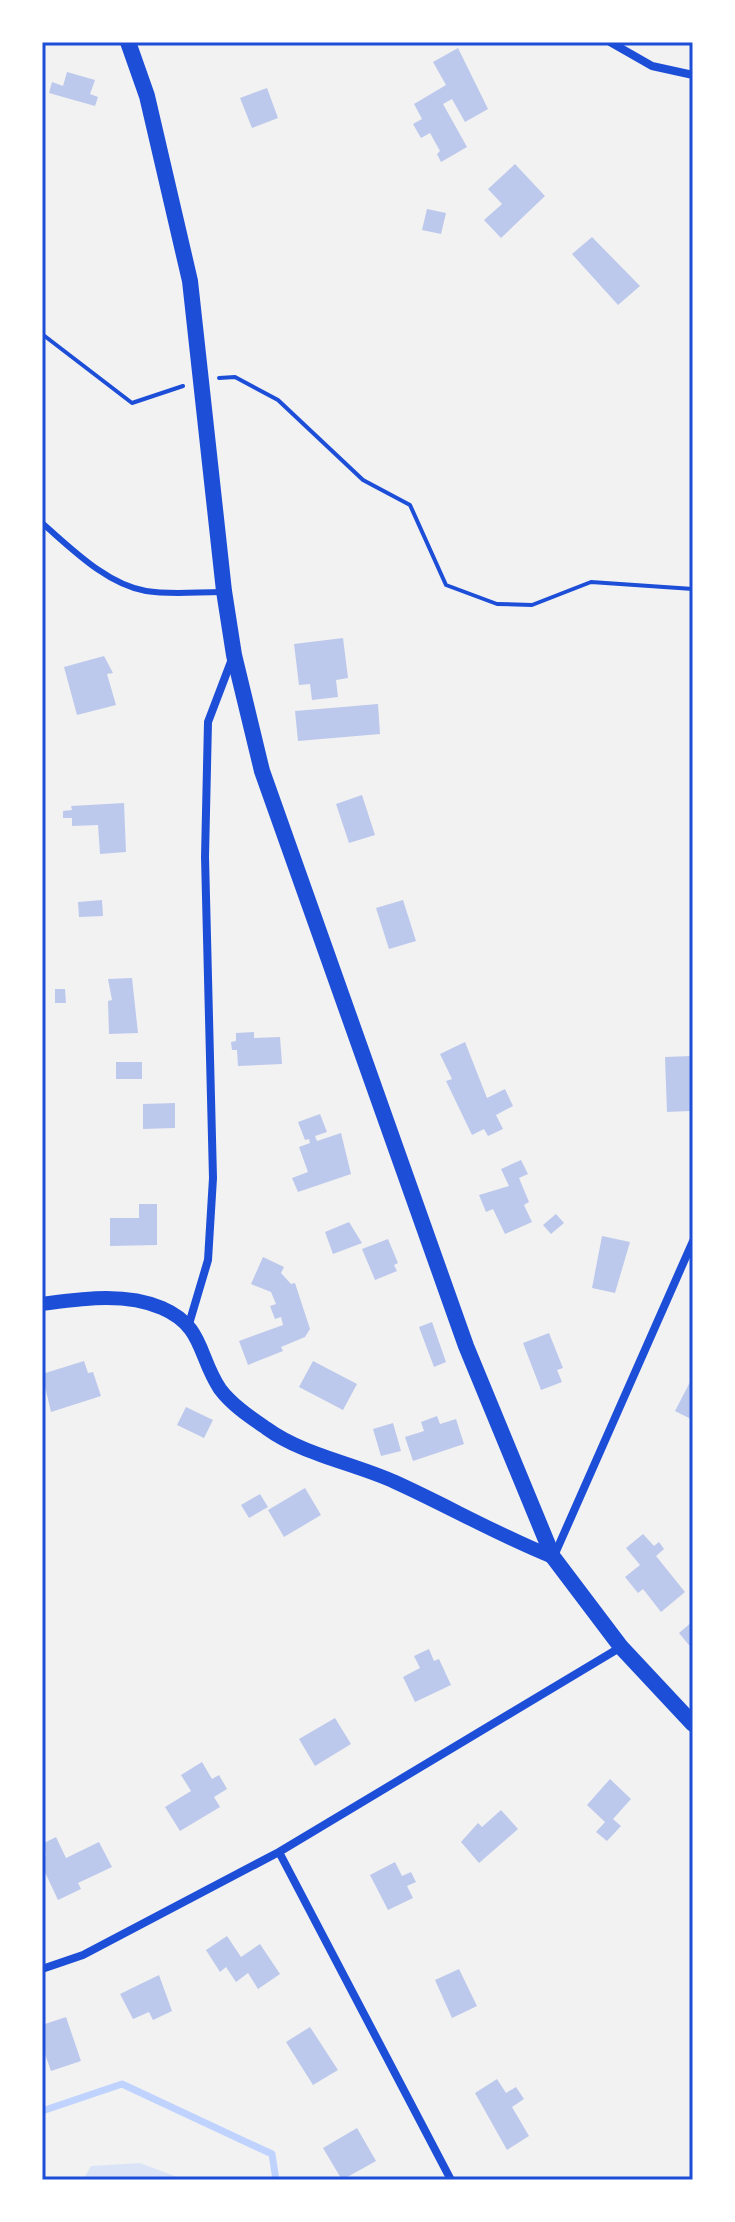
<svg xmlns="http://www.w3.org/2000/svg" width="735" height="2222" viewBox="0 0 735 2222" font-family="Jost,sans-serif">
	<style>
		.green { fill: #dbe4f7 }
		.lines { fill: none; stroke-linecap: round; stroke-linejoin: round }
		.stream { stroke: #bfd3fe; stroke-width: 7 }
		.building { fill: #bdc9ec }
		.path { stroke: #1d4ed8; stroke-width: 4 }
		.service { stroke: #1d4ed8; stroke-width: 6 }
		.minor { stroke: #1d4ed8; stroke-width: 8 }
		.tertiary { stroke: #1d4ed8; stroke-width: 14 }
		.secondary { stroke: #1d4ed8; stroke-width: 16 }
		.neatline { fill: none; stroke: #1d4ed8; stroke-width: 3 }
	</style>
	<rect width="100%" height="100%" fill="#f2f2f2"/>
	<path class="green" d="M140,2163L185,2180H83L91,2166Z"/>
	<g class="lines">
		<path class="stream" d="M42,2111L122,2084L272,2154L276,2180"/>
	</g>
	<path class="building" d="M458,48L488,109L465,122L452,99L443,104L467,147L441,162L437,154L440,151L430,133L421,138L413,124L422,119L414,104L446,85L433,62Z
		M67,72L95,80L90,94L98,97L95,106L49,93L52,82L63,86Z
		M267,88L278,118L252,128L240,98Z
		M515,164L545,196L501,238L484,220L502,204L488,189Z
		M427,209L446,213L441,234L422,230Z
		M592,237L640,286L618,305L572,254Z
		M343,638L348,678L336,680L338,697L312,700L310,684L299,685L294,644Z
		M104,656L113,673L107,674L116,705L77,715L64,667Z
		M378,704L380,734L298,741L295,711Z
		M362,795L375,835L349,843L336,804Z
		M124,803L126,852L100,854L98,825L72,826V818H63V811L72,810L71,806Z
		M102,900L103,916L79,917L78,902Z
		M403,900L416,941L389,949L376,908Z
		M132,978L138,1033L109,1034L108,1001L112,1000L108,979Z
		M55,989H65L66,1003H55Z
		M254,1032V1038L280,1037L282,1064L238,1066L237,1050H232L231,1042L236,1041V1033Z
		M465,1042L487,1098L505,1089L513,1106L496,1115L503,1129L488,1136L484,1129L472,1135L446,1081L452,1079L440,1054Z
		M691,1056L690,1111L667,1112L665,1057Z
		M116,1062H142V1079H116Z
		M175,1103V1128L143,1129V1104Z
		M320,1114L327,1132L315,1136L317,1141L341,1133L351,1174L298,1192L292,1178L308,1172L299,1147L310,1143L309,1139L305,1140L298,1122Z
		M521,1160L528,1174L519,1178L529,1202L524,1205L532,1222L505,1234L493,1209L486,1212L479,1195L509,1186L501,1169Z
		M139,1204H157V1245L110,1246V1218H139Z
		M556,1214L564,1223L551,1234L543,1225Z
		M349,1222L362,1243L333,1254L325,1232Z
		M602,1236L630,1242L615,1293L592,1288Z
		M388,1239L398,1263L394,1265L397,1271L375,1280L362,1249Z
		M263,1257L284,1267L281,1273L291,1284L295,1283L310,1329L305,1337L281,1347L283,1351L248,1365L239,1341L283,1325L281,1317L275,1319L270,1306L276,1304L271,1292L251,1284Z
		M432,1322L446,1362L434,1367L419,1327Z
		M549,1333L563,1368L557,1370L562,1382L541,1390L523,1343Z
		M84,1361L88,1373L93,1372L101,1396L51,1412L42,1374Z
		M313,1361L357,1384L343,1410L299,1387Z
		M690,1382L693,1383V1420L675,1411Z
		M186,1407L213,1420L204,1438L177,1425Z
		M437,1416L440,1424L456,1419L464,1444L413,1461L405,1437L424,1431L421,1422Z
		M393,1423L401,1451L381,1456L373,1429Z
		M305,1488L321,1515L284,1537L268,1510Z
		M260,1494L268,1507L249,1518L241,1505Z
		M643,1534L654,1546L659,1542L664,1549L656,1556L685,1592L661,1612L643,1589L638,1593L625,1577L640,1565L626,1548Z
		M693,1621V1650L679,1633Z
		M429,1649L434,1661L439,1659L451,1685L415,1702L403,1677L420,1668L414,1656Z
		M335,1718L351,1744L315,1766L299,1739Z
		M202,1762L212,1779L219,1775L227,1789L214,1797L220,1807L180,1831L165,1807L191,1791L181,1775Z
		M610,1779L631,1799L613,1819L621,1826L607,1841L596,1832L605,1822L587,1805Z
		M501,1810L518,1829L479,1863L461,1842L478,1823L482,1827Z
		M56,1837L66,1858L99,1842L112,1867L78,1883L81,1889L58,1900L42,1866V1858L46,1855L42,1844Z
		M395,1862L402,1876L411,1872L416,1882L407,1886L413,1898L388,1910L370,1875Z
		M227,1936L241,1957L260,1944L280,1974L258,1989L248,1973L236,1982L226,1967L220,1972L206,1950Z
		M459,1969L477,2006L452,2018L435,1980Z
		M159,1975L172,2011L153,2020L149,2012L133,2019L120,1994Z
		M66,2017L81,2061L51,2071L45,2054L42,2055V2025Z
		M310,2027L338,2070L313,2085L286,2042Z
		M497,2079L506,2093L516,2087L524,2099L512,2107L529,2136L507,2150L475,2093Z
		M357,2128L376,2161L342,2180L323,2148Z"/>
	<g class="lines">
		<path class="path" d="M42,334L132,403L183,386
			M219,378L235,377L278,400L363,480L410,505L446,585L497,604L532,605L591,582L693,589"/>
		<path class="service" d="M42,523C71,548 106,584 146,591C170,595 196,592 221,592"/>
		<path class="minor" d="M610,42L652,66L693,75
			M189,1324L208,1260L213,1178L205,857L208,722L232,659
			M554,1556L693,1241
			M279,1852L451,2180
			M42,1969L83,1955L279,1852L621,1647"/>
		<path class="tertiary" d="M42,1304C81,1299 124,1292 162,1308C204,1326 198,1356 220,1389C232,1405 250,1417 266,1428C303,1455 353,1463 395,1482C448,1506 498,1535 553,1557"/>
		<path class="secondary" d="M128,42L147,96L190,281L224,591L234,655L262,771L466,1346L553,1557L621,1647L693,1724"/>
	</g>
	<rect width="735" height="2222" fill="none" stroke="#ffffff" stroke-width="88"/>
	<rect x="44" y="44" width="647" height="2134" class="neatline"/>
</svg>
